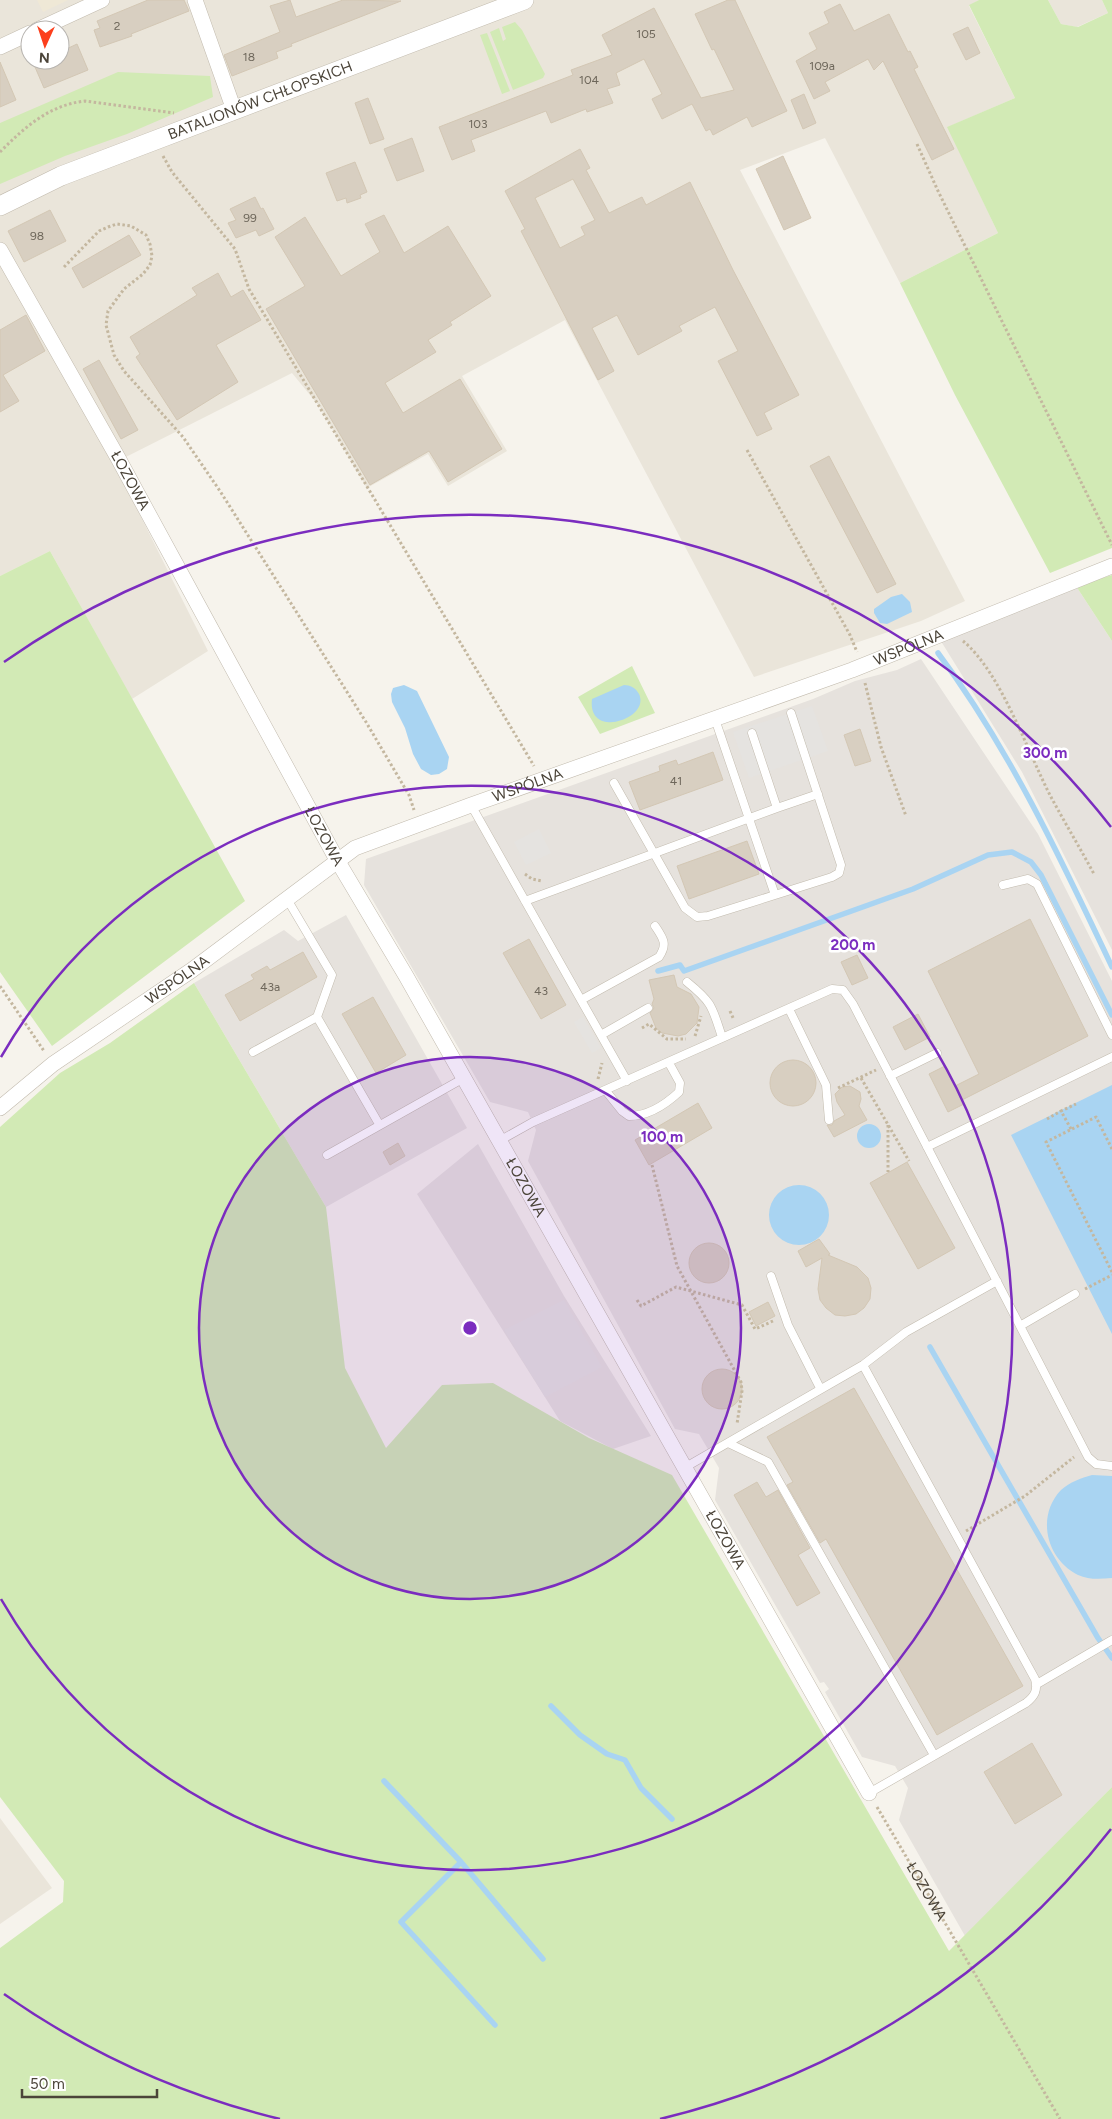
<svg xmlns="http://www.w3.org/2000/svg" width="1112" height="2119" viewBox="0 0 1112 2119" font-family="Figtree,sans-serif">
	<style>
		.residential { fill: #eae5da; fill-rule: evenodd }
		.industrial { fill: #e6e2dd }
		.education { fill: #efe8d6 }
		.green { fill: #d2eab5 }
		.parking { fill: #e5e3e0 }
		.water { fill: #a9d4f2 }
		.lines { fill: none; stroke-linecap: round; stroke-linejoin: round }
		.stream { stroke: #a9d4f2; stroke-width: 5.5 }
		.building { fill: #d8cfc1; stroke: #d3c7b4; fill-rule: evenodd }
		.service-casing { stroke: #c2bbae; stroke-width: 9 }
		.minor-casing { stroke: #c2bbae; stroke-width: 16 }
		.tertiary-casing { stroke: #c2bbae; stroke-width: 20 }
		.path { stroke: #c4b79f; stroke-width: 3; stroke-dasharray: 2.5 2.5; stroke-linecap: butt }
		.service { stroke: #fff; stroke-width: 8 }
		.minor { stroke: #fff; stroke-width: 15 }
		.tertiary { stroke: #fff; stroke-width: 19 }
		.ring { fill: none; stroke: #7b2cbf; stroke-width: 2.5 }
		.labels { text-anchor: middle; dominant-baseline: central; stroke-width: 5; stroke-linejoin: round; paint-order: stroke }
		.number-label { font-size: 12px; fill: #6e675b }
		.street-label { font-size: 15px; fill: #4b4439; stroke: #fff }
		.centre { fill: #7b2cbf; stroke: #fff; stroke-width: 2.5 }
		.ring-label { font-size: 15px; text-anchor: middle; font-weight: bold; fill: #7b2cbf; stroke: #fff; stroke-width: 5; stroke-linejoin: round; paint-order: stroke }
	</style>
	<rect width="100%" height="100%" fill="#f6f3ec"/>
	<path class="residential" d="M0,0H979L969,6L1015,98L948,127L998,233L900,283L825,138L740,170L965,601L921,621L754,677L565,320L462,376L507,451L448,486L428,454L367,488L319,406L292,373L114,463L208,651L132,699L50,551L0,576ZM30,30H60V60H30Z
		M1048,0H1102L1108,13L1077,27L1061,24Z
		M0,1818L52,1888L0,1924Z"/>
	<path class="industrial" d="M1076,586L1112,641V950L1022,772L939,638Z
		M921,659L1038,834L1112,981V1787L965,1936L899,1820L908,1788L895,1766L862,1757L825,1692L829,1689L824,1682L820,1683L715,1500L719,1468L699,1434L675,1429L528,1161L536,1130L528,1112L490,1102L364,885L366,859L813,699L855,681L897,670Z
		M346,915L467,1128L326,1207L194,983L284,930L298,941Z
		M478,1144L564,1296L651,1436L613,1449L560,1421L417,1194Z"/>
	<path class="education" d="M37,0H68L43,12Z"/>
	<path class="green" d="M979,0H1048L1061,24L1078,27L1108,13L1102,0H1112V548L1050,573L955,395L900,283L998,233L947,127L1015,98L969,5Z
		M515,22L522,30L545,74L543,78L513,90L490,32L499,28L503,41L506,39L502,27Z
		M487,33L510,91L502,94L480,35Z
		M118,72L210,76L213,97L127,134L65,156L0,184V123Z
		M50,551L245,901L52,1046L0,972V576Z
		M1112,575V641L1076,586Z
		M632,666L655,713L600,734L578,697Z
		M194,983L326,1207L345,1368L386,1448L442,1385L493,1383L589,1438L672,1475L949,1951L1112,1787V2119H0V1948L63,1902L64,1881L0,1797V1127L60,1073L110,1043Z"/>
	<path class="parking" d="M812,706L828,751L749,778L733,732Z
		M539,829L551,853L526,865L514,842Z
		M583,1017L601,1048L592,1053L574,1022Z
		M564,1300L602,1367L545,1397L504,1330Z"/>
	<path class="water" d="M902,594L910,602L912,612L887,624L880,623L874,613V609L891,597Z
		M404,685L417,691L449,757L447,769L439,774L431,775L421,769L413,754L405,728L392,702L391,694L393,688Z
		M624,685C630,685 636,688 639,694C651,719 587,740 592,699Z
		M1112,1085V1334L1011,1135Z
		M857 1136a12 12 0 1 1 24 0a12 12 0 1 1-24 0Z
		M769 1215a30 30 0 1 1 60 0a30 30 0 1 1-60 0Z
		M1092,1475L1112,1476V1578C1100,1579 1089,1580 1078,1575C1046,1559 1036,1516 1061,1490C1070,1482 1081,1478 1092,1475Z"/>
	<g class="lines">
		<path class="stream" d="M938,653C1009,748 1061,859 1112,967
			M658,971L680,965L684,971L913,889L988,855L1012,852L1031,862L1041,875L1112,1015
			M930,1347L1098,1638L1112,1658
			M551,1706L580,1735L607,1754L625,1760L641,1788L672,1819
			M384,1781L461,1862L401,1922L495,2025
			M461,1862L543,1959"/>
	</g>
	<path class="building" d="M148,0H184L189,11L131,34L132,36L100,47L94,30L100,28L97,21Z
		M290,0L296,17L343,0L401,1L291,44L292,46L276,52L278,58L232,76L224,55L280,32L270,6Z
		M728,0H735L787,111L752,127L747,117L713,135L710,129L706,131L692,104L662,119L652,99L662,94L644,59L616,73L620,85L607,89L613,103L587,112L586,109L551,123L546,111L471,140L475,151L452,160L439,127L573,75L571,70L612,55L602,35L654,8L701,98L734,90L714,49L712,50L695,14Z
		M840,4L854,31L889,14L908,52L910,51L918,67L914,69L954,149L932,160L883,61L874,70L868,59L825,82L830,91L814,99L796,61L817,49L809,33L829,23L824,12Z
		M968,27L980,53L966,60L953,34Z
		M77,44L88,70L44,88L32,60H60V52Z
		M0,62L16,100L0,107Z
		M804,94L816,123L803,129L791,100Z
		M368,98L384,139L370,144L355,103Z
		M412,138L424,171L397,181L384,149Z
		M580,149L590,168L586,170L609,213L642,197L646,205L690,182L733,270L799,395L764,413L772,429L757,436L718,361L738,351L715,307L679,326L682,331L638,355L617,315L592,328L614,371L598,380L521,231L525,229L505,191ZM573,179L595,220L581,227L585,235L560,248L535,198Z
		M783,156L811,218L784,230L756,169Z
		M355,162L367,192L360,195L361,198L347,203L346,198L337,201L326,173Z
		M255,197L261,209L263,208L274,229L259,236L256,230L236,238L228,223L236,220L230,209Z
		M50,210L66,241L24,262L8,231Z
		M384,215L404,253L448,226L491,296L450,322L452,325L428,340L436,352L385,383L403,413L460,379L502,449L448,482L429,451L370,485L266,309L305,286L275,237L305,217L341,276L380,252L365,224Z
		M129,235L141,255L83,288L72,268Z
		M218,273L231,297L243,290L261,320L216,345L238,382L177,420L136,357L140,354L130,337L197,295L192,288Z
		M26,315L45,351L3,375L19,401L0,412V330Z
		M99,360L138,430L121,439L83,369Z
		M829,456L896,584L877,593L810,466Z
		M860,729L871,761L855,766L844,735Z
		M713,752L723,780L640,810L629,782L660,771L659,766L676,760L678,765Z
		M747,841L759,874L689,899L677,866Z
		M1030,919L1088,1036L962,1100L964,1104L948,1112L929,1074L945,1066L955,1086L979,1074L928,971Z
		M529,939L566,1005L541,1019L503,953Z
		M303,952L317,977L240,1021L225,995L254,979L251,975L267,966L270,970Z
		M857,955L868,978L852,985L841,962Z
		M674,975L677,987L691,994L699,1007L697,1023L686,1034L678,1036L662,1033L656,1028L650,1013L654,1008L652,1004L654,999L649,980Z
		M373,997L406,1055L376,1073L342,1014Z
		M918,1014L930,1037L905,1050L893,1027Z
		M770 1083a23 23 0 1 1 46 0a23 23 0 1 1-46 0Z
		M850,1086L860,1092L861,1099L859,1106L867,1120L834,1137L827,1125H832L834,1121L845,1115L837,1102L835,1094L842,1087Z
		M698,1103L712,1128L649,1165L635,1140Z
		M398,1143L405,1156L390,1165L383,1152Z
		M907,1162L955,1248L918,1269L870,1183Z
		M819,1239L830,1254L828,1255L857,1267L868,1278L871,1288L870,1299L864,1308L856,1314L845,1316L835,1315L826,1308L820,1300L818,1289L822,1258L806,1267L798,1251Z
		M689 1263a20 20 0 1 1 40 0a20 20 0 1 1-40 0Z
		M768,1302L775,1316L756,1326L749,1312Z
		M702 1389a20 20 0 1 1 40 0a20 20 0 1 1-40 0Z
		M854,1388L1023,1686L937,1735L826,1539L820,1543L787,1485L793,1482L767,1437Z
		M757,1482L766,1497L778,1490L810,1548L798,1555L820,1593L797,1606L734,1495Z
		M1032,1743L1062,1795L1015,1824L984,1772Z"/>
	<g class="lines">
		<g class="service-casing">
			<path id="service" d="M715,719L775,895L832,877L839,873L841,865L791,713
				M614,783L685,908L697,917L708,916L775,895
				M471,805L581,1000L659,957C668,944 663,938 655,926
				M777,808L818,794
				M1003,885L1028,879L1037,884L1112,1035
				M287,899L332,975L317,1017L379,1124
				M525,901L777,808L752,733
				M687,982C713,1003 712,1007 722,1037
				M581,1000L627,1081
				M789,1009L826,1085L829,1120
				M601,1035L648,1008
				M253,1052L317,1017
				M890,1076L937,1053
				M606,1091L622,1111L629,1116C648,1116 665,1105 679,1092L680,1083L669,1063
				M499,1141L533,1122L832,989L843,990L853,1004L1088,1457L1096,1464L1112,1466
				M927,1147L1112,1057
				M327,1155L464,1078
				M771,1276L788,1325L820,1388
				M1020,1326L1075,1294
				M863,1365L1035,1679C1038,1690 1035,1696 1026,1703L869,1793
				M728,1443L768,1462L934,1755
				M684,1468L863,1365L906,1332L997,1281
				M1037,1684L1112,1640"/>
		</g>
		<g class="minor-casing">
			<g id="minor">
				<path d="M195,0L234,110"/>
				<path d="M37,30L102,0"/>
				<path d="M0,47L30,33"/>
				<path id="s2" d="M0,250L118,458L337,860L406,976L869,1793"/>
				<path id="s3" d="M0,1108L53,1064L192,970L355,848L471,805L852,670L1112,566"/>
			</g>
		</g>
		<g class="tertiary-casing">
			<g id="tertiary">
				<path id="s4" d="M0,206L61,176L524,0"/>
			</g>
		</g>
		<g class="path">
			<path d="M917,144L938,191L1112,545"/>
			<path d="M0,152C25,127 49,105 85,101L174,113"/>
			<path d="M163,156L172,172L235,249L249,289L534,766"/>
			<path d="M64,267L99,231L108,227L117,224L131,226L146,235L150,244L152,256L150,265L143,274L124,289L108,311L106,325L114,355L124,371L183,437L220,491L366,722L409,795L414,810"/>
			<path d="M747,450L850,635L857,652"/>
			<path d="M963,641C1001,672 1028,753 1051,797C1065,823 1080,848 1094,874"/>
			<path d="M865,683L881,747L906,816"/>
			<path d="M525,874L532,879L542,881"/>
			<path d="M0,986L44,1051"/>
			<path d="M730,1011L734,1020"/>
			<path d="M642,1028L649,1024L667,1039H686"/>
			<path d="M695,1036L701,1016"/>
			<path d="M861,1078L909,1161"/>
			<path d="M598,1079L602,1063"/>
			<path d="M838,1088L876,1070"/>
			<path d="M1047,1119L1061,1111"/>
			<path d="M888,1125V1172"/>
			<path d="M1071,1129L1061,1111L1076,1104"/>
			<path d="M1112,1149L1096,1117L1046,1142L1112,1272"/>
			<path d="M652,1165L677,1266L741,1382L742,1391L737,1424"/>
			<path d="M1085,1289L1112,1275"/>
			<path d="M637,1300L641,1306L676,1287L742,1305L755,1329L773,1321"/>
			<path d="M966,1531L1025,1496L1074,1457"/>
			<path id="s1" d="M877,1807L1060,2119"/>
		</g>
		<use href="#service" class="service"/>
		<use href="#minor" class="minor"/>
		<use href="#tertiary" class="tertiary"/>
	</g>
	<circle cx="470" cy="1328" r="271" fill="#7b2cbf" fill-opacity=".12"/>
	<g class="ring">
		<circle cx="470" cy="1328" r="271"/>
		<path d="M1 1057A542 542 0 1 1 1 1599"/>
		<path d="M1111 1829A813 813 0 0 1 660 2119M280 2119A813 813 0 0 1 4 1994M4 662A813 813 0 0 1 1111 827"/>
	</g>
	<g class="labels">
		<g class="number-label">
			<text x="117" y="26">2</text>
			<text x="646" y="34">105</text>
			<text x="249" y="57">18</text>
			<text x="822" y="66">109a</text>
			<text x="589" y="80">104</text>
			<text x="478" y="124">103</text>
			<text x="250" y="218">99</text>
			<text x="37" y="236">98</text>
			<text x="676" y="781">41</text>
			<text x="270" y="987">43a</text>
			<text x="541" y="991">43</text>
		</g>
		<g class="street-label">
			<text stroke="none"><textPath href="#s4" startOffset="281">BATALIONÓW CHŁOPSKICH</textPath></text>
			<text stroke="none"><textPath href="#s2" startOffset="265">ŁOZOWA</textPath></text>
			<text stroke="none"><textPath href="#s3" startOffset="1029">WSPÓLNA</textPath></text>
			<text stroke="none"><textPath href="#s3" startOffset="624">WSPÓLNA</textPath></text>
			<text stroke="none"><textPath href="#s2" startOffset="670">ŁOZOWA</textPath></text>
			<text stroke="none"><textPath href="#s3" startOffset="219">WSPÓLNA</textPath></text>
			<text stroke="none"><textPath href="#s2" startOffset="1075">ŁOZOWA</textPath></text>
			<text stroke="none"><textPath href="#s2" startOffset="1480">ŁOZOWA</textPath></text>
			<text stroke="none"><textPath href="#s1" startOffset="98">ŁOZOWA</textPath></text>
		</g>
	</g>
	<circle cx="470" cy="1328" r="8" class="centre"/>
	<g class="ring-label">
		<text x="1045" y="758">300 m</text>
		<text x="853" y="950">200 m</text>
		<text x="662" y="1142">100 m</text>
	</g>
	<g transform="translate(45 45) rotate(183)"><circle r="24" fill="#ffffff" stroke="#b7b4b0"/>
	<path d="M0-4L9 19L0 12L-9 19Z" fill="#fc3f1d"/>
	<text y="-8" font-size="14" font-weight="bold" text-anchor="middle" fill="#4b4439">N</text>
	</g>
	<path d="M22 2089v8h135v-8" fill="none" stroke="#4b4439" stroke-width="2.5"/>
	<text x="30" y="2089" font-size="15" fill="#4b4439" stroke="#ffffff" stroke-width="4" paint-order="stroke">50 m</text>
</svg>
